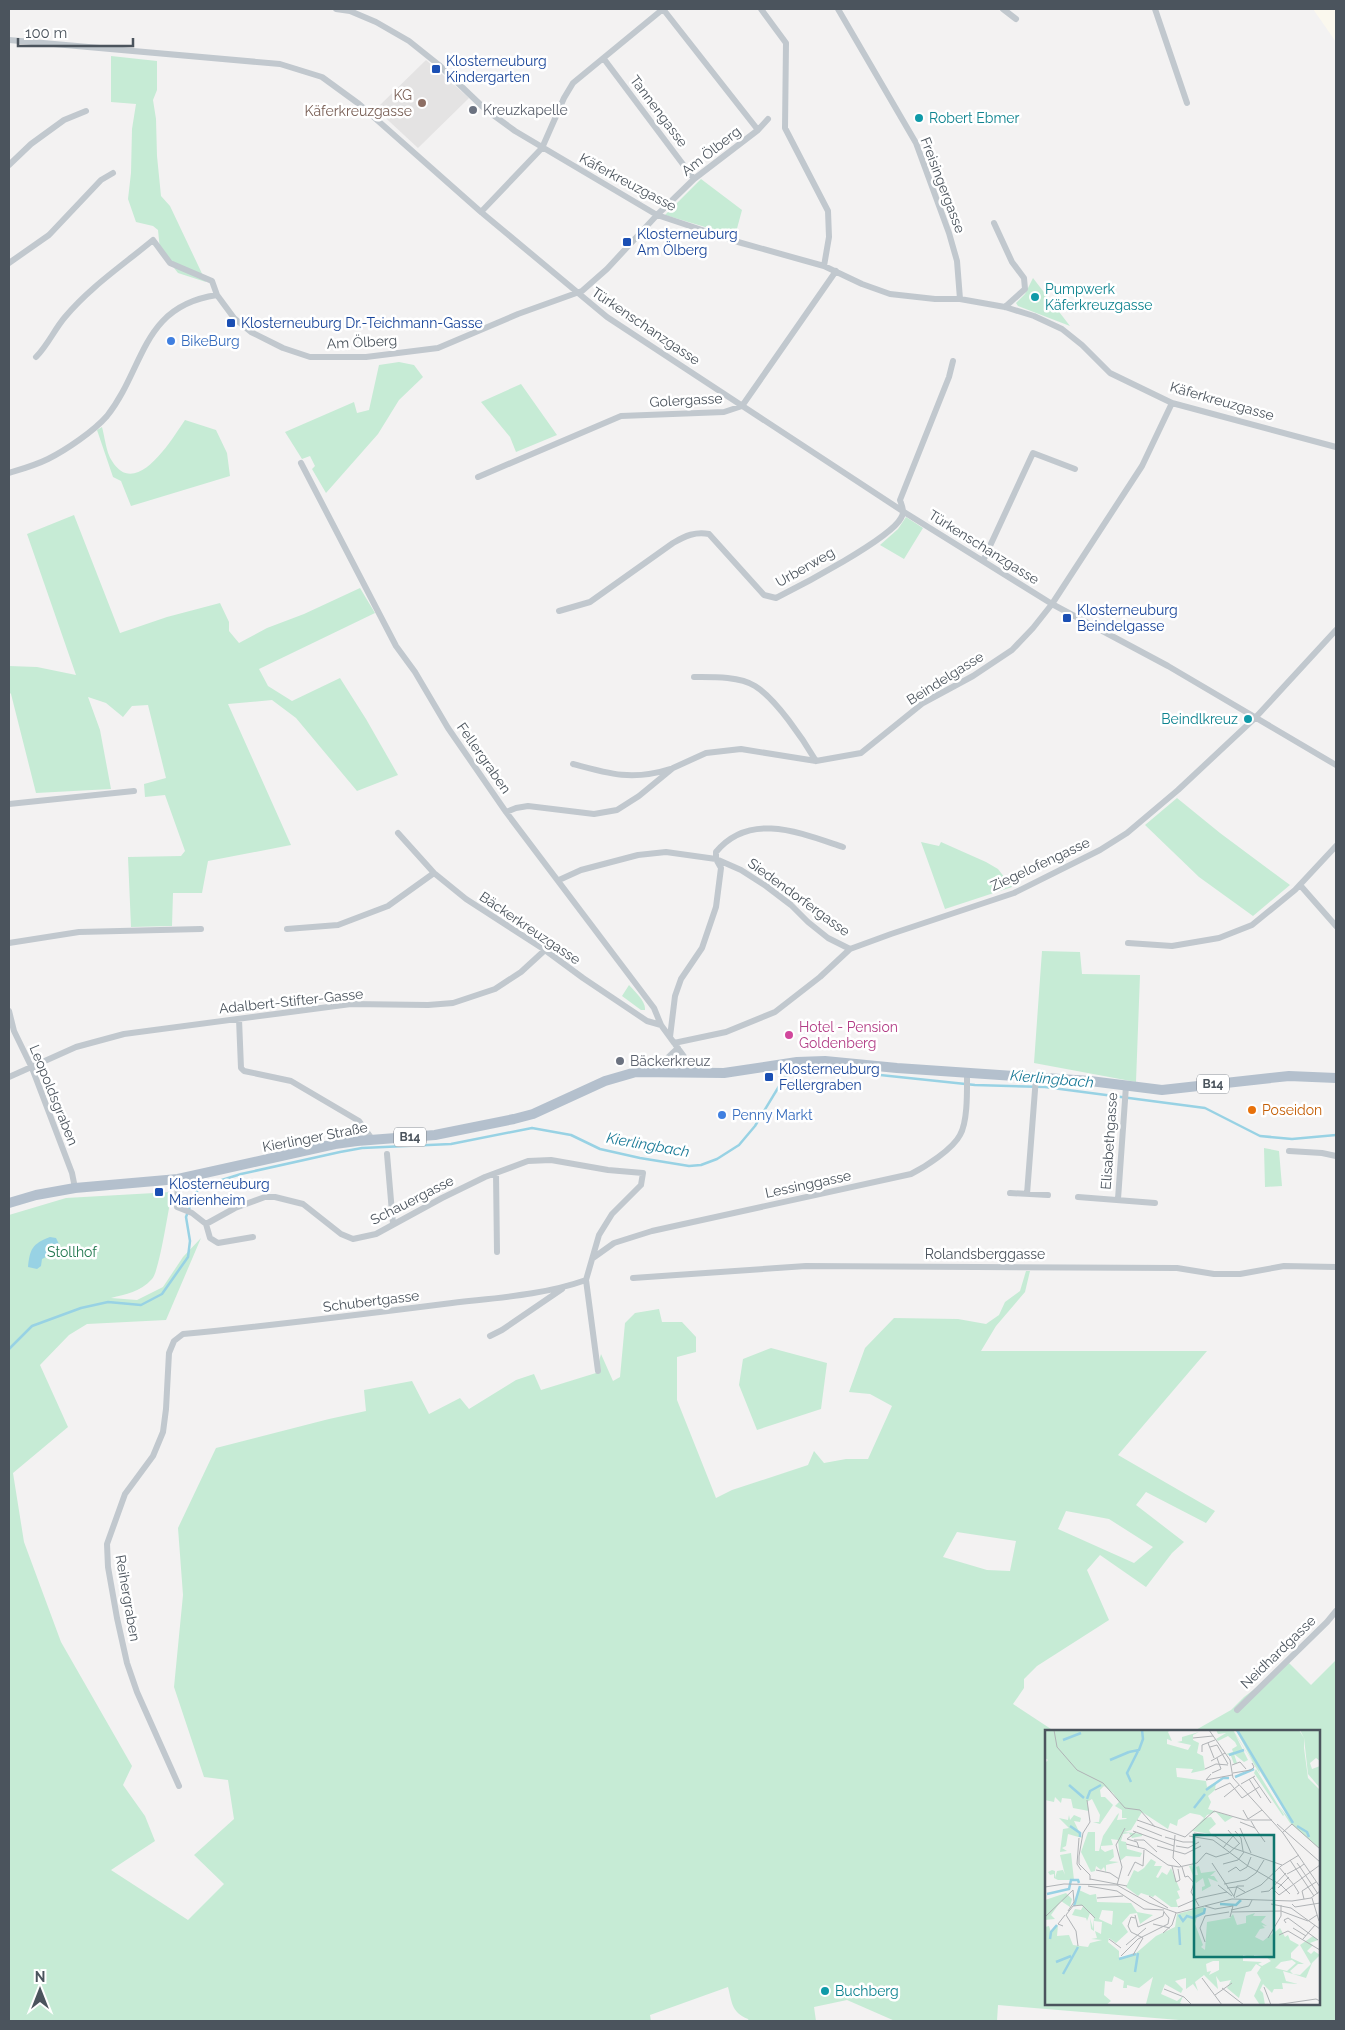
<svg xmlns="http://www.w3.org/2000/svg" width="1345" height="2030" viewBox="0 0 1345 2030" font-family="Raleway,sans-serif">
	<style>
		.commercial { fill: #fbf8ee }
		.education { fill: #e4e3e3 }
		.green { fill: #c6ebd5; fill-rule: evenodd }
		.water { fill: #98d2e4 }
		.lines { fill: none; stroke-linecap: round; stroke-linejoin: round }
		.stream { stroke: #98d2e4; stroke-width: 2.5 }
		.street { stroke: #c1c8ce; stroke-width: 6 }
		.primary { stroke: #b4c0cd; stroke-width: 10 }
		.transit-dot { fill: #1a4fb4; stroke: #fff; stroke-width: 2 }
		.education-dot { fill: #8d6e63; stroke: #fff; stroke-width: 2 }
		.worship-dot { fill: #6b7280; stroke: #fff; stroke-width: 2 }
		.culture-dot { fill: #0f9aa8; stroke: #fff; stroke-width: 2 }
		.shop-dot { fill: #3f7fe0; stroke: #fff; stroke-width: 2 }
		.hotel-dot { fill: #d1479c; stroke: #fff; stroke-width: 2 }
		.food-dot { fill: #e8710a; stroke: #fff; stroke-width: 2 }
		.labels { text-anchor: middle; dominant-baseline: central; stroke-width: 5; stroke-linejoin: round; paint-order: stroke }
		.shield { fill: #fff; stroke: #81878e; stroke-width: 1 }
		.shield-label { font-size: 12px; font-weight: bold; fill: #4b545d }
		.transit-label { font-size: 14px; fill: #164399; stroke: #fff; text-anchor: start }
		.education-label { font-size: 14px; fill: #785e54; stroke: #fff; text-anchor: end }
		.worship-label { font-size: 14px; fill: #5b616d; stroke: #fff; text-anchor: start }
		.street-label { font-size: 14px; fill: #4b545d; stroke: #fff }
		.culture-label { font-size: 14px; fill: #0d838f; stroke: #fff; text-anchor: start }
		.shop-label { font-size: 14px; fill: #366cbe; stroke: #fff; text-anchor: start }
		.hotel-label { font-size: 14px; fill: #b23c85; stroke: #fff; text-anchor: start }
		.food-label { font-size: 14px; fill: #c56008; stroke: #fff; text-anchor: start }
		.park-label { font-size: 14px; fill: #22784f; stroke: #fff }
		.water-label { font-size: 15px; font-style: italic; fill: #1b7b98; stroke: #fff }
		.inset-river { fill: none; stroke: #98d2e4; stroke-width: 2.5 }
		.inset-road { fill: none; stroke: #b0b3b6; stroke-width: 1 }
		.view { fill: #0f766e; fill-opacity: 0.15; stroke: #0f766e; stroke-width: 2.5 }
		.inset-edge { fill: none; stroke: #4b545d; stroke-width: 2.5 }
	</style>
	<rect width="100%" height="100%" fill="#f3f2f2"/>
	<path class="commercial" d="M1313,9H1336V42Z"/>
	<path class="education" d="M426,60L469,98L418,148L376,109Z"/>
	<path class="green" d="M111,56L157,61V90L153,100L156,119L157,156L161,196L170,206L206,282L178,273L160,250L158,230L153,226L136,222L128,199L131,173L132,129L136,104L111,102Z
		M701,179L742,210L735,236L665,215Z
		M1033,278L1070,326L1018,306L1016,303L1025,294Z
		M399,362L414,365L423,377L399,400L378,434L326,493L312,469L315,466L310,456L302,459L285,432L354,402L357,413L369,410L379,365Z
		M521,384L557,435L516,452L510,437L481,402Z
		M185,420L216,430L227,453L230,476L131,506L121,481L113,477L97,430L102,427C105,438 106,452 112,461C136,500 172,439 185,420Z
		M74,515L120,633L167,617L220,603L229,622V631L239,643L267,628L304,614L360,588L375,613L259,669L268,686L292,701L340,678L366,719L398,775L357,791L296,718L272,700L228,704L291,845L208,861L202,893H173L172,926L131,927L128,857L181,856L185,851L165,795L145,797L144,784L166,778L148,705L132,706L123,717L106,703L88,697L100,730L111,789L36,793L11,694L9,692V666L37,667L76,675L27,534Z
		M906,517L923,528L904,559L880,545L898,529Z
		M1177,798L1220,833L1290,885L1253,916L1199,877L1145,825Z
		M921,842L939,846L941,842L986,862L998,869L1012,887L945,909Z
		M1042,951L1080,952L1082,974L1140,975L1136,1082L1034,1063Z
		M629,985C635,992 646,1001 645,1010H641L622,996Z
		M1264,1148L1279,1151L1282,1186L1265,1187Z
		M172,1192C169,1206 159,1273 152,1279C140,1292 126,1294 111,1298L137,1300L163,1287L183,1257L201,1238L166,1320L87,1324L69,1335L40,1365L68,1427L13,1473L24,1542L61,1642L132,1766L123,1785L145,1816L155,1841L111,1870L188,1920L224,1884L194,1855L234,1819L228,1780L204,1777L174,1687L183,1595L178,1528L216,1448L329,1419L366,1411L364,1390L412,1381L429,1414L460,1398L469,1409L516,1380L534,1374L541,1390L596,1373L601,1354L613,1381L620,1377L625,1323L635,1313L659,1309L662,1322H682L696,1337V1352L677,1357V1400L716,1498L732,1490L808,1465L814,1451L824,1463L846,1459H868L892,1406L870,1394L849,1392L865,1348L894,1318L958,1319L986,1324L999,1315L1005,1302L1020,1291L1026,1271H1030L1025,1292L996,1326L981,1351H1207L1118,1455L1215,1511L1206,1523L1146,1492L1136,1505L1184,1542L1172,1553L1146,1587L1100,1555L1087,1570L1109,1620L1037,1666L1024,1679V1688L1013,1704L1054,1731H1046V2004H1319V1731H1194L1231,1710L1244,1697L1289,1663L1311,1685L1336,1660V2021H1191L998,2005L997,2021H895L847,2000L814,2007L816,2021H749L748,2019C731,2012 732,2002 728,1987L650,2015L651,2021H9V1215L66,1198ZM1066,1511L1109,1519L1153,1547L1134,1563L1058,1529ZM957,1532L1016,1541L1010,1571L987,1570L943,1557Z
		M771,1348L827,1363L821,1409L757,1430L739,1385L743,1359Z"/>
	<path class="water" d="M50,1237L56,1238L59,1244L56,1252L42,1259L41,1266L37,1269L28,1267C30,1249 32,1244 50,1237Z"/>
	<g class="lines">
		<path class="stream" d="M9,1349L32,1326L81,1308L108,1302L141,1305L162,1294L188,1257L190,1241L186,1217L192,1201L197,1191L209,1184L241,1174L340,1152L362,1148L451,1144L532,1128L571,1135L600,1149L640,1158L689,1166L701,1165L717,1159L739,1145L755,1126L784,1078L792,1072L803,1069H823L975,1085L1045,1087L1205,1108L1260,1136L1292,1139L1336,1135"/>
		<path class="street" d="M336,9L350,11L376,22L409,41L439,65L485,109L515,131L657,215L738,242L824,266L862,284L890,294L935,299H960L1005,307L1034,316L1062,329L1082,345L1110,373L1172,403L1336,447
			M663,9L758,130
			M761,9L786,43L785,128L828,211L829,237L824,266
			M838,9L916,143L949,233L957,261L960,299
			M1003,9L1016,19
			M1155,9L1187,103
			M9,40L280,64L322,77L359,104L481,212L607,317L904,512L1052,604L1168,666L1336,765
			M604,59L694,179
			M9,165L31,144L64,120L86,111
			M481,212L542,148L564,98L573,83L663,9
			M994,223L1012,262L1024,278L1025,289L1005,307
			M9,263L49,235L101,180L113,173
			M36,357C48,345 54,330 65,317C90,287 123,265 153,240L170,263L212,281L217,295
			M301,463L396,646L415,672L448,728L506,812L654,1008L661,1025L696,1073
			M9,473C22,469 36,465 48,459C66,450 94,431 107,416C145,368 141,306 217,295L234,318L251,332L283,348L310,357H366L438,348L518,314L582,291L607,269L657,215L694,179L758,130L768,119
			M478,477L621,416L724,412L742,406L836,271
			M983,561L1033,453L1075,469
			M559,611L590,602L673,543C685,536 696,531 709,534L764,595L776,598C800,586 890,539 901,518C905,512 902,506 900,500L949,377L953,361
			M694,677C711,677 739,676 755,686C776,699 803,739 816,761
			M573,764C609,774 633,781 670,769
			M9,804L134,791
			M506,812L516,808L528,806L594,814L617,810L639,796L673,768L706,753L741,749L816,761L861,753L923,703L973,676L1012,650L1033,628L1052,604L1142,466L1172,403
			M398,833L434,873L466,899L545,950L583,978L647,1021L661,1025
			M559,880L581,870L638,855L666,852L716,859L741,870L766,886L791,905L808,922L828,938L850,949
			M1300,885L1336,926
			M287,929L338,925L388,906L434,873
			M9,943L79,932L201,929
			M1128,943L1172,946L1219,938L1252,925L1295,890L1336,846
			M9,1011L14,1031L32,1068L72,1173L75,1188
			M239,1019L241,1068L244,1071L291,1081L359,1121L372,1139
			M670,1037L675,996L681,979L702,948L716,907L721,868L716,859V852C750,811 801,833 843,847
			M674,1043L726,1032L775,1012L820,977L850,949L891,934L1014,893L1100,850L1127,833L1178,790L1256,717L1336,630
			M654,1071L678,1048
			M9,1077L76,1047L124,1034L351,1004L428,1005L453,1003L495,989L521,972L545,950
			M1289,1151L1322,1153L1336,1156
			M387,1154L393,1224
			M496,1173L497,1252
			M178,1179L177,1207L192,1213L206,1224L235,1208L265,1197H275L303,1204L341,1234L353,1239L376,1234L442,1198L485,1177L528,1161L551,1160L608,1170L643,1173L641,1185L612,1214L599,1235L586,1280L598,1371
			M1010,1193L1048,1195
			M1027,1194L1036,1077
			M1078,1197L1155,1203
			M1118,1199L1126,1086
			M206,1224L210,1238L218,1243L253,1237
			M593,1258L614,1243L652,1231L911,1174C925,1167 953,1149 960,1135C968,1121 967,1090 967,1073
			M633,1278L806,1266L1177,1268L1214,1274H1240L1284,1266L1336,1267
			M490,1336L502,1330L562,1289
			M1237,1710L1327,1622L1336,1611
			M179,1786L137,1692L127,1663L117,1618L108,1567L107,1544L125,1494L153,1456L163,1432L166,1409L169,1353L174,1341L183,1334C270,1326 357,1315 444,1304C491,1298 541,1296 586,1280"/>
		<path class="primary" d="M9,1203L36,1195L75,1188L178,1179L335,1144L357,1141L435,1135L514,1119L533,1114L605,1081L636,1072L724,1073L797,1062L825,1061L897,1068L1090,1081L1162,1090L1289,1076L1336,1078"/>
	</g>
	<g class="transit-dot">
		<rect x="431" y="64" width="10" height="10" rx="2.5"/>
		<rect x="622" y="237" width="10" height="10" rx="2.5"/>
		<rect x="226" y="318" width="10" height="10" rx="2.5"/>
		<rect x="1062" y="613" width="10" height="10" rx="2.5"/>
		<rect x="764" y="1072" width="10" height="10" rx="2.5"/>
		<rect x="154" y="1187" width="10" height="10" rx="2.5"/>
	</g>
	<circle class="education-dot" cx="422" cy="103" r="5"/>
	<g class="worship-dot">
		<circle cx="473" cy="110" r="5"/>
		<circle cx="620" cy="1061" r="5"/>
	</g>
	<g class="culture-dot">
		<circle cx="919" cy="118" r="5"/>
		<circle cx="1035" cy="297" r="5"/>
		<circle cx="1248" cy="719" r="5"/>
		<circle cx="825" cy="1991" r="5"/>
	</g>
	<g class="shop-dot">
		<circle cx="171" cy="341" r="5"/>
		<circle cx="722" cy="1115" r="5"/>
	</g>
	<circle class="hotel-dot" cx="789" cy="1035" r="5"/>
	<circle class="food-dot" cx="1252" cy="1110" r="5"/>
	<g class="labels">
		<g class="shield">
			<rect x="1197" y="1074.5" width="32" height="19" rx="4"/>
			<rect x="394" y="1127.5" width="32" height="19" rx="4"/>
		</g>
		<g class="shield-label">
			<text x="1213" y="1084">B14</text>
			<text x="410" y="1137">B14</text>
		</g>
		<g class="transit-label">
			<text x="446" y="61">Klosterneuburg<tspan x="446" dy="16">Kindergarten</tspan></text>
			<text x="637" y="234">Klosterneuburg<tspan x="637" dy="16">Am Ölberg</tspan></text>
			<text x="241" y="323">Klosterneuburg Dr.-Teichmann-Gasse</text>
			<text x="1077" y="610">Klosterneuburg<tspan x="1077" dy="16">Beindelgasse</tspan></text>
			<text x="779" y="1069">Klosterneuburg<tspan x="779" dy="16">Fellergraben</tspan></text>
			<text x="169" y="1184">Klosterneuburg<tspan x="169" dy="16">Marienheim</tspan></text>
		</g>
		<g class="education-label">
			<text x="412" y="95">KG<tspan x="412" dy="16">Käferkreuzgasse</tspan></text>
		</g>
		<g class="worship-label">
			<text x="483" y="110">Kreuzkapelle</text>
			<text x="630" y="1061">Bäckerkreuz</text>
		</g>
		<g class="street-label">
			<text transform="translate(659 111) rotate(53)">Tannengasse</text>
			<text transform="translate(711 151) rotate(-38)">Am Ölberg</text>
			<text transform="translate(628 182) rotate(28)">Käferkreuzgasse</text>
			<text transform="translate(943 185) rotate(69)">Freisingergasse</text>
			<text transform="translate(646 326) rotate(34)">Türkenschanzgasse</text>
			<text transform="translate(362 342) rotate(-3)">Am Ölberg</text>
			<text transform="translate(686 400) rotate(-3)">Golergasse</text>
			<text transform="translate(1222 401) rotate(16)">Käferkreuzgasse</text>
			<text transform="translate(984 547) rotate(32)">Türkenschanzgasse</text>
			<text transform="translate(805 567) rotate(-30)">Urberweg</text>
			<text transform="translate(945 678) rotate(-32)">Beindelgasse</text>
			<text transform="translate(484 758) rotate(55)">Fellergraben</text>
			<text transform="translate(1040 864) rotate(-25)">Ziegelofengasse</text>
			<text transform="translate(799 897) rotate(36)">Siedendorfergasse</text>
			<text transform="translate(530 928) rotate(34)">Bäckerkreuzgasse</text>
			<text transform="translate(291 1001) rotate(-6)">Adalbert-Stifter-Gasse</text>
			<text transform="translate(54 1095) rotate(68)">Leopoldsgraben</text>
			<text transform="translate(315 1137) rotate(-11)">Kierlinger Straße</text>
			<text transform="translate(1109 1141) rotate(-86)">Elisabethgasse</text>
			<text transform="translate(808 1184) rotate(-12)">Lessinggasse</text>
			<text transform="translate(412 1200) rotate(-27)">Schauergasse</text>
			<text x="985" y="1254">Rolandsberggasse</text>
			<text transform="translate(371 1301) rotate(-7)">Schubertgasse</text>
			<text transform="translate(128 1598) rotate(80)">Reihergraben</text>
			<text transform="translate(1278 1652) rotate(-44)">Neidhardgasse</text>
		</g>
		<g class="culture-label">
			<text x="929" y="118">Robert Ebmer</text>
			<text x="1045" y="289">Pumpwerk<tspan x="1045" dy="16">Käferkreuzgasse</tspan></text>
			<text x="1238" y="719" text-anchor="end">Beindlkreuz</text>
			<text x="835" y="1991">Buchberg</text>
		</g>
		<g class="shop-label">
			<text x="181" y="341">BikeBurg</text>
			<text x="732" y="1115">Penny Markt</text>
		</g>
		<g class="hotel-label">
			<text x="799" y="1027">Hotel - Pension<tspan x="799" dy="16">Goldenberg</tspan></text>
		</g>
		<g class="food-label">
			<text x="1262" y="1110">Poseidon</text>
		</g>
		<g class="park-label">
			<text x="72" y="1252">Stollhof</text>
		</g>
		<g class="water-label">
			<text transform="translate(1052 1079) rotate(5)">Kierlingbach</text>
			<text transform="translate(648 1145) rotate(10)">Kierlingbach</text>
		</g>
	</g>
	<g transform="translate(1045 1730)">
		<rect width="275" height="275" fill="#f3f2f2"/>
		<path d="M0,0H125L123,2L127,11L122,9V14L143,20L146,15L132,12L137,11V7L154,2L148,5V10L154,13L152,23L158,26L160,40L146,43L148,39L131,38L132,47L161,51L162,57L171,52L170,60L163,66L166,72L163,79L188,87L180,92L171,82L162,85L160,88L166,87L171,94L164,100L166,104L147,101L159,88L155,85L145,83L133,90L132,96L125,93L123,99L97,82L86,100L79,102L97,104V106L87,108L84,103L78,104L76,111L81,112L82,119L97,123L95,127L81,126L75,131L73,110L66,109L68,115L56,116V119L60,122L68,119L69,127L64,131L74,132L61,135V143L59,137L56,140L51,136L50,141L46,142L36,122L43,102H50V121H54L58,106L72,85L74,83L72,90L81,89L82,88H77V80L70,76L74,72L68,63L59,56L55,60L56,67H60L68,75L55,94L48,92H54L55,85L47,69L42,72L44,81L28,78L26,69L17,68L16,73L10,67L9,72L0,70V33L3,30L0,28ZM171,0H188L209,34L191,0H254L259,8L255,0H274L275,31L271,28L265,33L267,39L275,36V58L263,44L259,8V18L263,48L275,60V119L245,93L234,76L247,92L214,40L215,44L190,4L203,30L199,32L189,24L192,33L189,34L186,26L181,24L188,22L187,19L192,16L190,12L183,6L173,11L171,9L181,3L173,4ZM211,39L239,85L238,86L209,43ZM24,85L25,90L29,85L36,88L35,92L29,91L37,108L23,104L21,116L17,118L22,121L15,122L18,99L24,98L14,88L23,90ZM26,123L29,150H13L9,148V144L5,145L3,142L7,140L10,141V148L12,141L18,140L20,145L15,125ZM106,129L111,132L109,136H117L111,147L113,148L117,142L122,145L126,138L135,160L132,161L135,168L131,170L133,177H126L110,165L108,167L96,163L93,166L81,157L89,140L93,142L99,138ZM147,135L149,145H153L151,137L154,136L156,143L171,141L165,146H169L173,152L163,148L166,156L157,161V157L160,156L158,148L151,153L144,136ZM34,160L45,165L51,164L52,172L86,173L92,182L108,185L95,194L92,183L85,184L77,193L83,202L71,213L64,208L63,212L74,221V228L90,224L111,206L130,197L132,184L159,177V184L152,187L150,194L158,215L156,217L160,220L162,192L185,188L188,184L192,195L201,193V186L210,183L208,186H221L216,192L222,196L217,195L220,198L215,199L210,207L218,211L235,198L240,207L243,205L245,210L254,215L246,223V228L259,234H253L245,241L248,244L255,245L266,234L255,215L268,206L273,210L265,213L268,215L262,221L266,224L269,221L275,225L267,233L261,248L238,241L241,251L253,254L237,253L238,259H229L227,263L218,254L215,260L218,263L220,275H215L209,266L216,250L212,243L216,237L211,234L206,241L201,242L194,268L182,258L186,250L175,252L171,246L173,259L159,245L150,252L153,261L148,254L141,259V248L130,251L138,259L136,263L120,254L116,264L132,271L138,266L135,273L139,275H90L101,274L108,247L94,258L82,255V258H78L79,251L69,246L67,252L60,251L59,265L66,271L61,275H0V197L4,196L6,202L13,195L12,206L24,205L28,215L43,217L45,213L57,210L46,209L52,208L50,201L56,204L57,192L49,191V201L46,199L45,188L48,199L49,188L45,183L42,191L41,188L27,185L30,179L36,180L38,176L30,175ZM57,180L68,181L67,195L54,189ZM198,225L209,228V225L220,226L226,231L217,236L213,234L217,232L198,231ZM247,230L251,233L242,241L230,238L236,232ZM168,231H174V240L164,245L166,241L162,242L161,234ZM21,163L27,169L25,177L16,171L6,185L10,189L0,190V170Z" fill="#c6ebd5" fill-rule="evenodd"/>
		<path class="inset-river" d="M192,0L248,93M18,10L36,3M84,22L94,20L98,9L97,0M184,25L199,20M65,30L84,22M190,47L209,39M86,52L82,43L93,21M24,55L39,68M161,60L178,48H184M42,69L45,61L56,55M149,78L160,64M25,96L35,103V107M252,96L262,102L264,107M2,164L24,159L26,150H33L34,153M175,174L191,175L196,170M29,176L35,156M134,185L138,191L142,186L148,188L159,183L160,178M134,197L135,215M5,209L6,202L12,195M74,229L91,224M11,232L26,226M90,242L93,223M18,244L33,217"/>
		<path class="inset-road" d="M9,0L12,17L32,40L58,53L80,78L95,80L110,97M164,0L185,30L188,48L238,103M148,8L168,6M163,13L169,28M165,17L172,15L183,34M157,22V15L170,10M166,31L180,23M187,35L195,32L201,39M160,39L171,34L183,35M167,43L176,39L172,28M188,43L206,40L209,37L207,33M166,44L161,50L187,45M208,47L226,73M204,49L216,68M196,54L210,46M170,60L185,53L197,68L214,57M179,67L194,55M42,70L45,92L38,103L34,126V134L45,145V150M198,80L203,89L217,80M92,90L140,107L169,81L200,90H227M195,92L210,98L206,91M232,94L275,132M92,96L117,106M195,98L206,123M210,98L220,112M183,100L194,113M88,101L129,116M190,101L196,108L198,121M91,102L82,109L92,112L94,118M149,103L170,106L188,118L237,135M237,103L247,94L275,119M238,103L275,157M130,105L128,128L136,136M144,106L168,110L203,136L236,155L245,164M120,107L138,112H149M34,108L32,134L36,140M89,110H99L112,122M81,114L100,119L123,135L134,137L152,133L161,123L171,127L184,123L195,113M112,116L140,124L156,116M131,116L143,118L154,112M178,118L188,106M245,130L269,166M167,133L190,168M178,134L193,130L199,122M259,134L255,137L273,164M127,136L131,152L135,150L133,139M137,137L140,147L143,146L149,153L146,162L154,176M234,137L249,155L254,163L252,164M51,140L65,143L74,149M183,142L191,137L195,141L202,137L206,127M242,144L255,137L252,133M83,146L90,132L98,136L99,120M45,149L82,156M179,154L201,150L211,143L219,130M72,155L77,137L71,115L80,98M173,155L187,166M43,156L72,161L99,179L119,180M0,157L19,154L72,155L104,173L132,183L187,169L247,171L266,168L275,161M182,158L192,157L200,162M227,158L234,165L275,135M233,158L244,147M216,162L224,161L241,143M104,166L123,178M189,166L192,156H199M191,167L216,155L236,136L254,125M52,168L78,166M267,168L274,191M259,169L257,161L271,152M226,174L246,178L275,199M247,174L250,177L275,173M160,176L170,179L188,176L185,187M133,177L154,168L182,162M186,180L204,176L207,170M23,181L29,172L28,160M187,182L236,181L263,191L272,185M90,185L93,197L118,186L119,181M0,187L28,160M241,193L239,190L243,188L273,210M108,194L125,198M18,196L13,194L20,185M248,198L261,206M118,203L127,195L131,183M234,205L243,201L275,220M223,208L236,186V175M64,209L76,218M258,209L270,195M160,212L155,198L160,186L184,182M81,215L101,198M33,216L31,201L21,185L28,176L37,175L50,188M88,225L98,208L86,202L83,196L86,187L90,188M76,226L93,209L123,194L124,188L119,182M157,248L177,275M219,257L226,275M177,258L199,275M119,259L139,267L147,275M170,265L187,253M230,275L271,269L275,271L274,275"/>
		<path class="view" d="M149,105H229V227H149Z"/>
		<rect width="275" height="275" class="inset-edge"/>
	</g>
	<rect width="1345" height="2030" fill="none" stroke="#4b545d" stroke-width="20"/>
	<g transform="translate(40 1990)" stroke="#ffffff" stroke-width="4" paint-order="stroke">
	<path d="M0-4L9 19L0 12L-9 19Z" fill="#4b545d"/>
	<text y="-8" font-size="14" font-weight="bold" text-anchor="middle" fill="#4b545d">N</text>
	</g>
	<path d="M18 38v8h115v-8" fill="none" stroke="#4b545d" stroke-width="2.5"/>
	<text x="25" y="38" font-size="15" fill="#4b545d" stroke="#ffffff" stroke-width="4" paint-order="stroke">100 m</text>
</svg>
